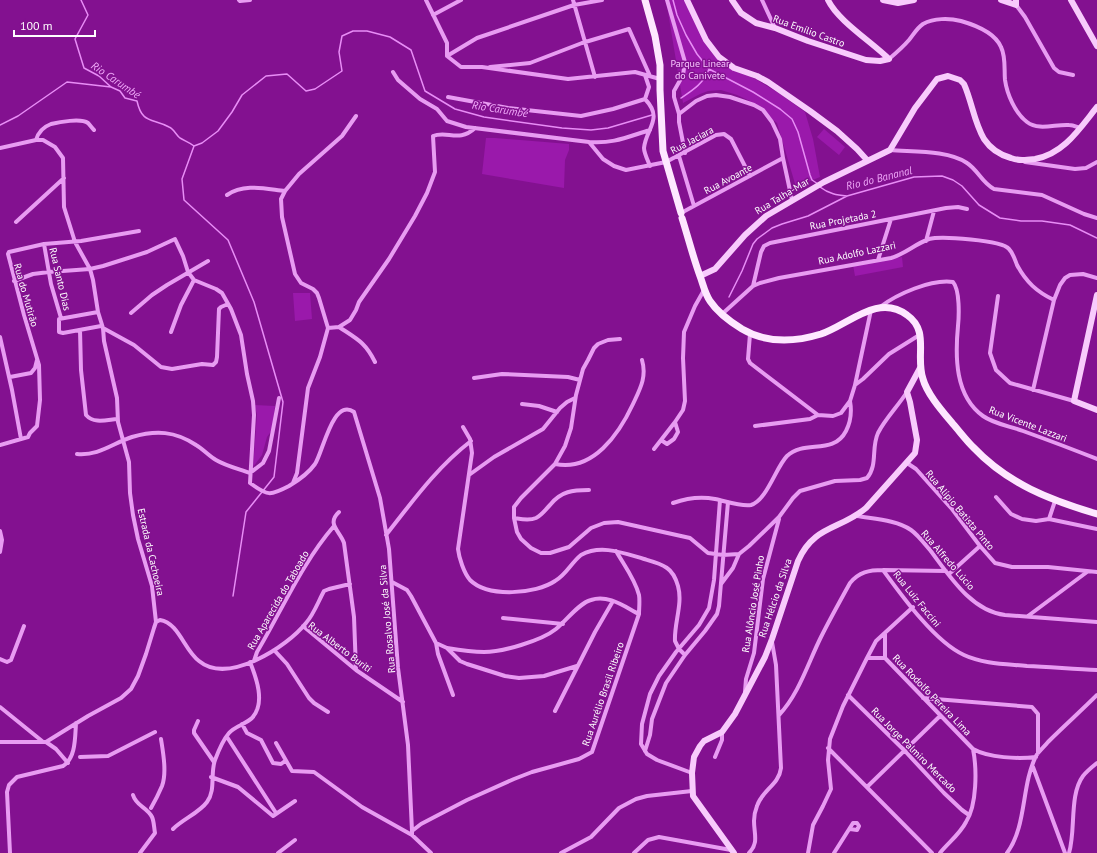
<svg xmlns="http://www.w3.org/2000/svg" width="1097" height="853" viewBox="0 0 1097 853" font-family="'PT Sans',sans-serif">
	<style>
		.green { fill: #9a19ab }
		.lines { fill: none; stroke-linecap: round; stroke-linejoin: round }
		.stream { stroke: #e88df6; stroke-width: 1.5 }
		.street { stroke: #e89cf2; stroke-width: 4 }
		.secondary { stroke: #f8cbfc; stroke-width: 6 }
		.primary { stroke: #fee7ff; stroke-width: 7 }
		.labels { text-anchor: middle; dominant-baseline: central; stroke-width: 3; stroke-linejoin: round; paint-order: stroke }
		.street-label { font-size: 10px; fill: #fff; stroke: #831190 }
		.park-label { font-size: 10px; fill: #f6c3fd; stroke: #831190 }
		.water-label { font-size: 11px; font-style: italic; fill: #f0a8f9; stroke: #831190 }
	</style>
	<rect width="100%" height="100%" fill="#831190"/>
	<path class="green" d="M666,0H687L722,62L757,80L780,94L805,112L813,139L820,177L796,187L777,123L750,101L737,95L721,90L708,91L700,94L683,103Z
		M824,129L845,147L839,155L817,137Z
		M486,138H495L569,144V150L565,160L564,188L482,174Z
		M902,257L903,267L855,276L853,265Z
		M293,293H310L312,319L295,321Z
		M254,405L275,406L272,430L267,437L262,455L253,467L257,414Z"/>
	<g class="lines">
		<path class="stream" d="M81,0L88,15L75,39L84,68L99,76L111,87L120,91L125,98L137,101C142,124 152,118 169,127C174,129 176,135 180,138C185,141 189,142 194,146L202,143L218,131L232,112L242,95L266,76L287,74L306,91L315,89L342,71L339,52L342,36L353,31H367L390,37L411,50L425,91L455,109L484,117L562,128L591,130L608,128L652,115
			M673,0L677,15L686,35L697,54L709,69L753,92L780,109L792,119L798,132L810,175L812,180L818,184
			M681,98C693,90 704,83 709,69
			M0,125L18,116L67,82L111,87
			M194,146L182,179L184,200L228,240L254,302L283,402L274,477L246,512L233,596
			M820,187C829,194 837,195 847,196L914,177L942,176L953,180L962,186L979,205L1000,218L1021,221H1042L1070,225L1097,238
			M729,297L742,271L753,244L757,239L772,228L782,224L808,216L847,196"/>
		<path class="street" d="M239,0L240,1L250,0
			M426,0L447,43V56L461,67H482L568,79L635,72L660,79
			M573,0L595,77
			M667,0L685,62L683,75L674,91V97L679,114
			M762,0L775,28
			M1016,5L1025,17L1054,68L1059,72L1073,75
			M433,15L461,0
			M447,56L477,38L574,5L602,0
			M889,59C896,53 903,47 909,40C913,35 917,28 923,24C934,18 949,18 961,21C975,25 995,33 1001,47C1006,57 1004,69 1005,80C1007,94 1015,113 1027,122C1039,131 1055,124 1069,125C1073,125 1077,127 1080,128
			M490,67L530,63L582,43L629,29L650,76
			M393,72L398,80L420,99L437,109L447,121L466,127L589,142L603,159L614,166L626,170L666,162L716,135L724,134L731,139L750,176
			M448,97L508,108L581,116L613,109L645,99L649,87L645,75
			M645,99C664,119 646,128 644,148C644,153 648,161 650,166
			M36,140C38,133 43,127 51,124C59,122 81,118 88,123C90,125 92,128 94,130
			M589,142C613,144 627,137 650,130
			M0,148L36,140H43L55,147L63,158L64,207L75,242L90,269L93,280L98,312L103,328L104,341L117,398L118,422L129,462L130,493L133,515L138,539L152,586L156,622
			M890,150C913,152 948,150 967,163C978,170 982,183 994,189L1042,195L1084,214L1097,218
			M685,153L679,122V114L696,101L707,96L716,95L730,97L754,105L763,110L772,122L780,139L783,158L792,200
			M679,156L694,206
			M1025,162L1075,169L1086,168L1097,162
			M227,195C244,183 266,189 285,191
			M681,213L783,158
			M16,222L64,178
			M926,241L934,211
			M44,244L51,284L61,318
			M878,260L891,219
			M14,281L33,274L49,272L90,269L103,266L147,252L175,239L183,256L188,272L194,280L216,289L222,293L231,309L241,335L247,374L253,401L254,415L250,483C268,496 270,496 289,486C299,480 308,474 315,464C323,452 333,397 354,412L380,498L389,549L398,668L408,745L412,831
			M753,286L761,252L764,246L770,243L946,208L958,207L967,209
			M998,296L990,353L996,370L1010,383L1074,401
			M880,307C897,294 931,279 953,282C960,290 959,316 958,326C955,357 955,396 983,416C994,424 1010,426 1023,431C1048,440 1072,449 1097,459
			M98,312L59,319V332L63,333L101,326
			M131,313L152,295L167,285L208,261
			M721,315L753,286L760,283L779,278L891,258C905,254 915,244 929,239C941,236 1002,240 1009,249C1013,253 1015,260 1017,265C1026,282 1037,292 1054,300
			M339,327C357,339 365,342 375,362
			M103,328L134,345L161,367L172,369L202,364L213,365L216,362L217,357L219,309L221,307L228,304
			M328,328L319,298L317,293L313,289L301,283L295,274L282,217L281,199L285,191L299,174L342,136L356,116
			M80,330L81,370L86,415C94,424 106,420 117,419
			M171,332L181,305L194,280
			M750,334L748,359L750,363L818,415L833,416L841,413L850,401L855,385L863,379L889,354L921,334
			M0,337L12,390L21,439
			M620,339L608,340L598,344L594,348L588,360L583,369L576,395L571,428L565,446L555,464L521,498L514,507V518L517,532L521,539L531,548L541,553H550L569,547L591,528L604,523L618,522L690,538L708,553L723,555L739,554
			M10,377L31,373L35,368L37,360
			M474,378L502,374L568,377L580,380
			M855,385L871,310
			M1033,390L1054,300L1060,285L1065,278L1070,275L1083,274L1097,278
			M522,404L539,406L557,412
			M755,426L810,419L818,415
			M463,427L470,439L472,453L458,549C459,558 464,573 470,580C488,598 536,594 555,581C566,575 571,563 581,555C601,544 623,553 644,559C651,561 660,563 667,568C673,572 676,579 678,586C683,604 674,623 675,641L679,649L685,655
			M661,440L667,444L674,439L678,432L675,422
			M0,445L28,437L30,433L37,426L40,400L39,365L24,315L8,254L9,252L44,244L81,241L139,231
			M654,449L675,422L683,410L685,401L683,358L684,332L695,306L704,290
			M77,454C99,456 113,443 132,437C156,430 175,431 196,445C203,449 209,456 216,460C226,466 239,469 250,473L263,463L269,451L279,398
			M907,463L916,469L952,509L980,546L995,563L1012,567H1048L1097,572
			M555,464C593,472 619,434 633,404C640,389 647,377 642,360
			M469,475L494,457L543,429L560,408L567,402L575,398
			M293,483L297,473L308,388L320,357L328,328L339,327L350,320L356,310L359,302L389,259L415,216L427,193L435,172L433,136C447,130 459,143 475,128
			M996,497L1011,514L1022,519L1036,521L1049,519L1097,529
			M673,503C687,498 700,496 715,499C725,501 742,507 751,505C767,500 776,467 787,456C805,439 833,456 846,431C851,421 852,412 850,401
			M339,512C326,524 340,531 344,543L354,617L356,670
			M857,516C874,519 897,520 911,530C918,535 924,543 930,550C949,575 971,611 1005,615L1097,622
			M514,518C521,519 529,521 536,518C542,515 546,509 550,505C561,491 573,490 589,490
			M1049,519L1055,501
			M0,531L2,540L0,552
			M386,535C412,502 437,467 471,441
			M883,570L946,571
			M949,574L980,546
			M392,582L407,590L411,596L436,643L447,648L460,661L467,664L505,676L519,678L544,676L577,666
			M721,584L733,568L739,554L749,546L779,517L793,498L800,491L835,481L860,480L867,478C878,465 871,448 878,433C885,419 898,406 907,392
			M1028,616L1087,572
			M503,618L563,624
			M303,626L356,670L403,702
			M436,643L438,654L453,695
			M447,648C459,650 472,652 484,652C502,652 541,641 556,629C566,621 579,603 591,600C608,594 625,607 639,614
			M274,650L287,664L309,698L314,703L328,712
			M867,658L876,641L913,607
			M885,658V633
			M0,659L7,662L11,660L24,626
			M254,661L257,652C282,610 302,563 334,526
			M745,692L746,679L754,653L763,579L779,519
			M848,695L904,750L944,793L962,810L969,815
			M923,698L1032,707L1038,714V753
			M0,707L42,741
			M555,711L595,632L613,601
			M779,715C799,694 808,663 821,637C830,619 840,601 850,583C859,572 869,570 883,570C902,596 935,642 964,655C983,664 1007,664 1027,666C1050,667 1074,669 1097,670
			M198,721L194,730V733L214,762
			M242,724L247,733L261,740L273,763L281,764L285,761
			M227,737L276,813
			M0,742H46L88,716L121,698L131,689L138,676L146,654L154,628L156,622L160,620C179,623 184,650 199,661C228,685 287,647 306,623C314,614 318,602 324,591L329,589L350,584
			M46,742L56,749L68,763
			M276,743L292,771L314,772L362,807L412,835L431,853
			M828,748L932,853
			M973,749C989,758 1018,759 1036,757
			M645,751L650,735L652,719L666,683L685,655L705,631L717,614L719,606L728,502
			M80,757L108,756L155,732
			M715,757L722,740V732
			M1033,767L1065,853
			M692,773L657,760L647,754L641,744L642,724L650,694L659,676L676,652L699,625L709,608L714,580L720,500
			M211,777L238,787L273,816L295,801
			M867,787L940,716
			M133,795C136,806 147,807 152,817C154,821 154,828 155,833L140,853
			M151,808C155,801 159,793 162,786C167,773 163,752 161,739
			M173,829C183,819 199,813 207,802C216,790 210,774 215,760C218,752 223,740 229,733C235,726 246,724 252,718C266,703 256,677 250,662
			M412,835V831L421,824L467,800L514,779L532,772L579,759L592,752L639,614C639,608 640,601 639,595C635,579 624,565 616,551
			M10,853L7,792L9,785L17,777L63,766C76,758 75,737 76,723
			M278,853L295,840
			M561,853L591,837L619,808L636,799L647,796L692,791
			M634,853L648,840L659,837L731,850
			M749,853C759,843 754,834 754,821C754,816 755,811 757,806C762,790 779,785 781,768L776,665L772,642
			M808,853L813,825L823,806L831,789L828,760L830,739L843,706L867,658H885L973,749C977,769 977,805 966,822C960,834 948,843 940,853
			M834,853L853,823H857L859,826L857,830L850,829
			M1007,853C1027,826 1021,786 1036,756C1039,751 1044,747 1048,742C1064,726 1081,711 1097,695
			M1069,853C1076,830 1069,795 1083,776C1087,771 1092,767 1097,763"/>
		<path class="secondary" d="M687,0L706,40L719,57L734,68L757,76L768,82L810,111L837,131L857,149L867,160
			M732,0L741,13L756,23L775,28L808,41L866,60L880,61L889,59
			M828,0C838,21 872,42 889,59
			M883,0L898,3L914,0
			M1001,0L1016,5V0
			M1071,0L1097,46
			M700,276L715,269L745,235L766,216L824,182L890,150L915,108L937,79L948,76L960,80L964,84C972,102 974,122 984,139C990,148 1000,155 1011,158C1020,161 1026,160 1035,159C1064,154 1080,128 1097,107
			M1097,295L1074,401L1097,410
			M734,853L693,796L692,773L694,757L700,746L704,741L722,732L735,714L765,657L772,639L798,561C814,525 840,530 866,508L915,453L917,440L910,402L907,392L920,368"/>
		<path class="primary" d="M645,0L655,36L660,65V90L663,151L681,213
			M682,218C688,237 693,257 700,276C703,284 705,294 710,301C718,313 729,321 742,329C766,343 795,342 821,334C848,325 878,293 907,315C930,331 915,356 923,379C927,394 943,412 953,424C960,432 966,440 973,447C1008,484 1050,500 1097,514"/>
	</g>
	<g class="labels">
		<g class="street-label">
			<text transform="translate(809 31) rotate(20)">Rua Emílio Castro</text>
			<text transform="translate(692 140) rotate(-28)">Rua Jaciara</text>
			<text transform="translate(728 179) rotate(-28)">Rua Avoante</text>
			<text transform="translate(782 196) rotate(-31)">Rua Talha-Mar</text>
			<text transform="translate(843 220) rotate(-11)">Rua Projetada 2</text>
			<text transform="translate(857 253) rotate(-12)">Rua Adolfo Lazzari</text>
			<text transform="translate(60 279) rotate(77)">Rua Santo Dias</text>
			<text transform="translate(26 295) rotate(74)">Rua do Mutirão</text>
			<text transform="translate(1028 424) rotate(21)">Rua Vicente Lazzari</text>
			<text transform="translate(960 510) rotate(50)">Rua Alípio Batista Pinto</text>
			<text transform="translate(151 552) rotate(77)">Estrada da Cachoeira</text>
			<text transform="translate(948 560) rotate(49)">Rua Alfredo Lúcio</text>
			<text transform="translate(775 598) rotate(-71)">Rua Hélcio da Silva</text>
			<text transform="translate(917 599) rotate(51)">Rua Luiz Faccini</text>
			<text transform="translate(278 600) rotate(-60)">Rua Aparecida do Taboado</text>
			<text transform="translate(753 604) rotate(-81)">Rua Alôncio José Pinho</text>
			<text transform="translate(387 619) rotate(-95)">Rua Rosalvo José da Silva</text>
			<text transform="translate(340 647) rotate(37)">Rua Alberto Buriti</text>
			<text transform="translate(603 694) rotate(-71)">Rua Aurélio Brasil Ribeiro</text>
			<text transform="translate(932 695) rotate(46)">Rua Rodolfo Pereira Lima</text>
			<text transform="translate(914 750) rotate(45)">Rua Jorge Palmiro Mercado</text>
		</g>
		<g class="park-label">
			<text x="700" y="63">Parque Linear<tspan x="700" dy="12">do Canivete</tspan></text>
		</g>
		<g class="water-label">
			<text transform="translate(116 80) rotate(34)">Rio Carumbé</text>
			<text transform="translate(500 109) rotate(9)">Rio Carumbé</text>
			<text transform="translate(879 178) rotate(-14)">Rio do Bananal</text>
		</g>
	</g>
	<path d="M14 30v6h81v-6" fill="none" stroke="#ffffff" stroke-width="2"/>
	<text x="20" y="30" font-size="12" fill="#ffffff" stroke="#831190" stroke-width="3" paint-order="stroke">100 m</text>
</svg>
